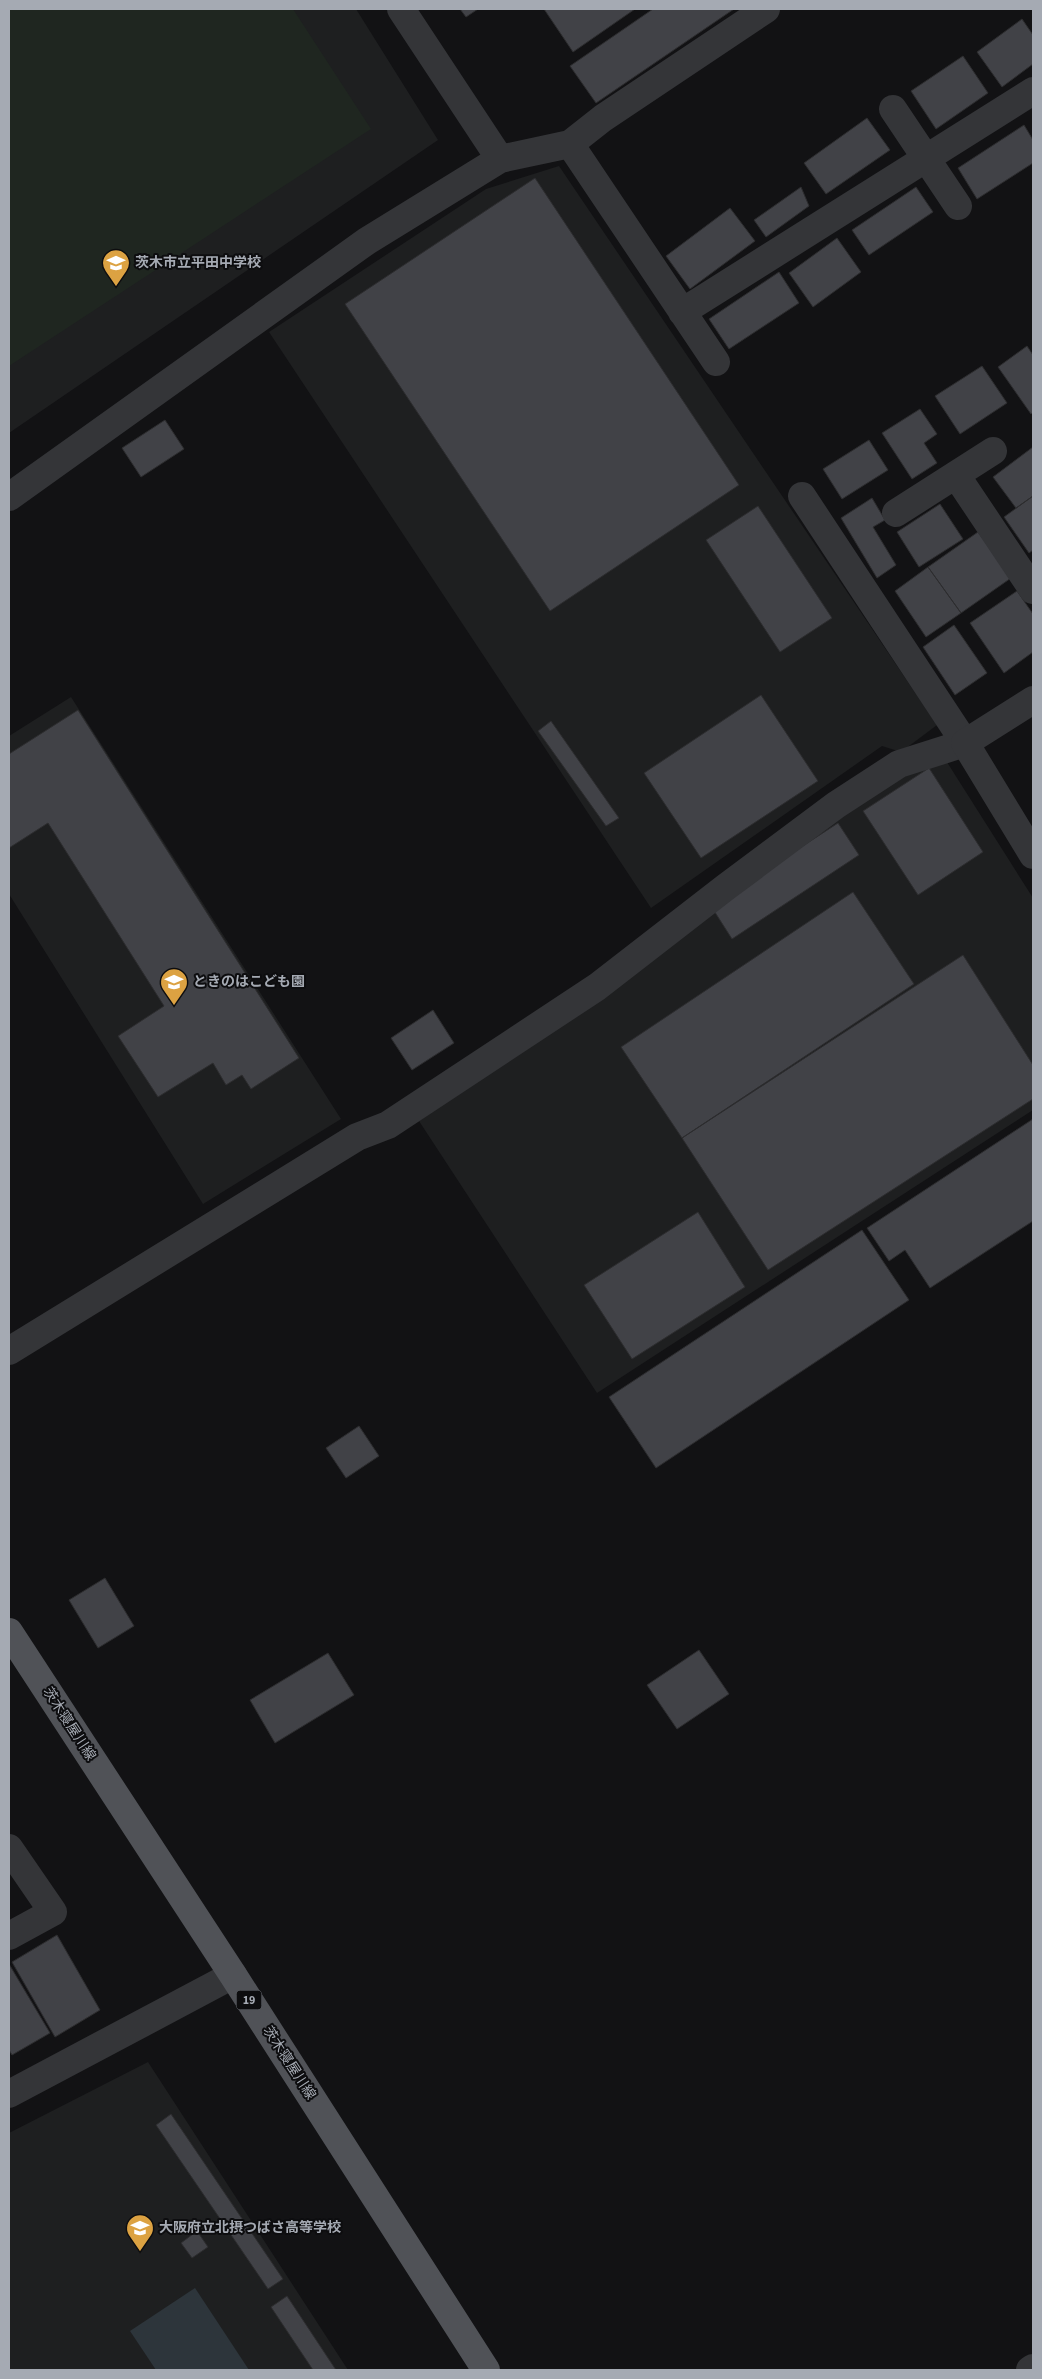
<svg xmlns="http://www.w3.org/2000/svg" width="1042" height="2379" viewBox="0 0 1042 2379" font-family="'Source Sans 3','Noto Sans JP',sans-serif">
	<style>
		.built { fill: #1e1f20 }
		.green { fill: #1f2620 }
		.water { fill: #2d353b }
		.building { fill: #414247; stroke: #2d2d2f }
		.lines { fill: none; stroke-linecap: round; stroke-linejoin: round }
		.minor { stroke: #343538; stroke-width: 28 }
		.tertiary { stroke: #343538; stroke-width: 28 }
		.primary { stroke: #505257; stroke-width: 28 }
		.labels { text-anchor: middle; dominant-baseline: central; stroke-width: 4; stroke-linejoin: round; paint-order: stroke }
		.shield { fill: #0d0d0f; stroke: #777b82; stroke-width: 1 }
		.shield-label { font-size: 12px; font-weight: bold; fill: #a5aab3 }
		.poi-label { font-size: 14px; font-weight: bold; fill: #a5aab3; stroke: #0d0d0f; text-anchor: start }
		.street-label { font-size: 14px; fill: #a5aab3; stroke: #0d0d0f }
	</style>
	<rect width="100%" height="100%" fill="#121214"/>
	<path class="built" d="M9,9H356L438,140L9,433Z
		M559,166L937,725L901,752L882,746L651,908L269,332L486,189Z
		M71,697L341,1119L203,1204L9,894V736Z
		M945,759L1033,898V1110L597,1393L419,1121L665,950L901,773Z
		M148,2062L348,2370H9V2133Z"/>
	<path class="green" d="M9,9H293L371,129L9,366Z"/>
	<path class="water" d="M195,2288L249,2370H156L130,2331Z"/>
	<path class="building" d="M460,9H478L466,17Z
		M544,9H635L573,52Z
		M653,9H734L596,103L570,66Z
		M1022,19L1033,35V64L1002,87L977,52Z
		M963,56L988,93L936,129L911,91Z
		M867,118L890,150L826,194L804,163Z
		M1024,125L1033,140V163L977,199L958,168Z
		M535,178L739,485L550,611L345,304Z
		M801,187L809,206L766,237L754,220Z
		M916,187L933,212L869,255L852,230Z
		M730,208L755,241L690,289L666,256Z
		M837,238L861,272L813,307L789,273Z
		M779,272L799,303L729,349L709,319Z
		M1027,346L1033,355V412L1031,414L998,367Z
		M982,366L1007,403L960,434L935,396Z
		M920,409L937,434L924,443L937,463L912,479L882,433Z
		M165,420L184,449L141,477L122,448Z
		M869,440L888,470L842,499L823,469Z
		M1033,447V496L1016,508L993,477Z
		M1033,496V550L1029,553L1004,517Z
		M872,498L885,520L873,527L896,565L877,578L841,518Z
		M940,504L963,539L919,567L897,532Z
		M758,506L832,618L780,652L706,540Z
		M978,532L1011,578L961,613L928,567Z
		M928,567L961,613L926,637L895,591Z
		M1017,591L1033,614V652L1004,673L970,623Z
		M954,625L987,673L955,695L923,647Z
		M761,695L818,781L701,858L644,773Z
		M78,710L299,1058L251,1089L242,1075L226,1085L213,1063L158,1097L118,1036L164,1006L48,823L9,848V754Z
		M551,721L619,818L606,826L538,731Z
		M929,768L983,852L918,895L863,811Z
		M838,823L859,855L732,939L711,906Z
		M853,892L914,984L682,1138L621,1047Z
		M963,955L1033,1065V1099L768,1270L682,1138Z
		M433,1010L454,1043L412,1070L391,1038Z
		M1033,1119V1221L930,1288L905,1250L889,1261L867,1228Z
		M698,1212L745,1287L632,1359L584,1285Z
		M862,1230L909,1300L656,1468L609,1397Z
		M359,1426L379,1456L346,1478L326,1448Z
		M105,1578L134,1626L98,1648L69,1600Z
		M699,1650L729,1694L677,1729L647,1685Z
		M328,1653L354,1695L275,1743L250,1700Z
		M57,1935L100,2010L55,2037L12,1962Z
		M9,1964L50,2033L12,2055L9,2050Z
		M171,2114L283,2279L268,2289L156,2125Z
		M197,2231L208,2247L192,2258L181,2243Z
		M287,2296L336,2370H313L271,2307Z"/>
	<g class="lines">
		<path class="minor" d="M893,109L958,206
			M570,144L716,362
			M500,159L570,144L603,118L766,9
			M682,312L1033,91
			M956,475L1033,590
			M9,497L367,241L500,159L401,9
			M896,513L993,451
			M9,1351L357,1137L388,1125L597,987L726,887L836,805L899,764L965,743L802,496
			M9,1848L53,1912L9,1936
			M9,2094L233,1975"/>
		<path class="tertiary" d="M1033,700L965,743L1033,855
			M1030,2370L1033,2368"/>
		<path class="primary" d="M9,1632L233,1975L486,2370"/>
	</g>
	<defs>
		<g id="school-pin" transform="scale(1.4375)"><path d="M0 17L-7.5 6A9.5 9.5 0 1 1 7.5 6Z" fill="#dca242" stroke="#0d0d0f"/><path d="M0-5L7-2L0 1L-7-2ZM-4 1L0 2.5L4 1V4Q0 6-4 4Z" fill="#fff"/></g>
	</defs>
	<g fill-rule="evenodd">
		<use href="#school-pin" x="116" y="263"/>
		<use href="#school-pin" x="174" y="982"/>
		<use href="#school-pin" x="140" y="2228"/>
	</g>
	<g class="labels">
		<rect class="shield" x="236.5" y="1990.5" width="25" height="19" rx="4"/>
		<g class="shield-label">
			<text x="249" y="2000">19</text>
		</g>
		<g class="poi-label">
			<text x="135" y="263">茨木市立平田中学校</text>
			<text x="193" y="982">ときのはこども園</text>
			<text x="159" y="2228">大阪府立北摂つばさ高等学校</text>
		</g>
		<g class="street-label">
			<text transform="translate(69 1724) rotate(57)">茨木寝屋川線</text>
			<text transform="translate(289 2063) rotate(57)">茨木寝屋川線</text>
		</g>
	</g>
	<rect width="1042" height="2379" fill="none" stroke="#a5aab3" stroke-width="20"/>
</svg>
